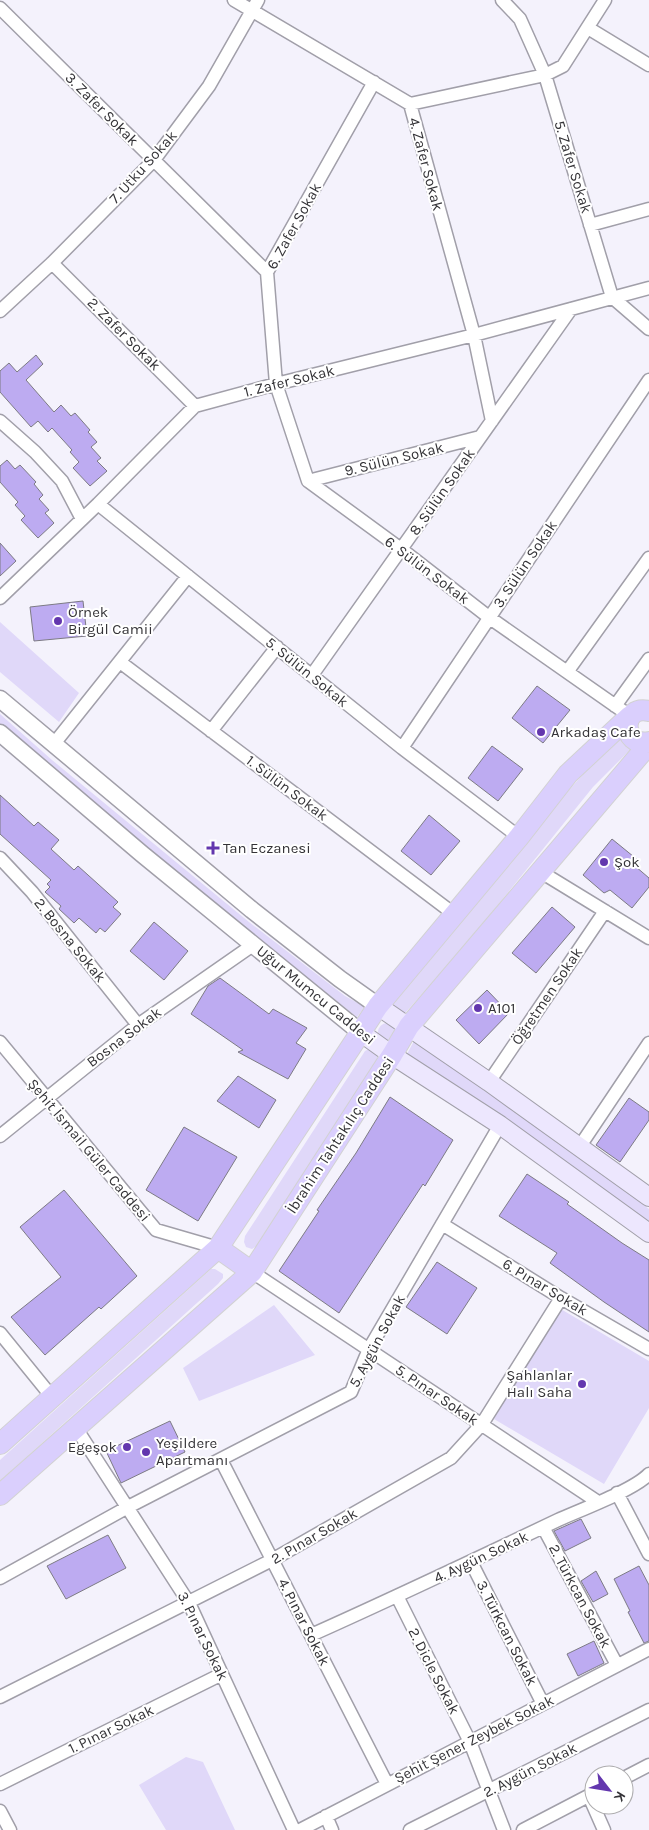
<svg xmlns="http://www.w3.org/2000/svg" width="649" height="1830" viewBox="0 0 649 1830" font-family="Karla,sans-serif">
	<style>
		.green { fill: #e0d8f9 }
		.building { fill: #bdabf1; stroke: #7d7b84 }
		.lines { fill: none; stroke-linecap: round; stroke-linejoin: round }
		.minor-casing { stroke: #a19fa9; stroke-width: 15 }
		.tertiary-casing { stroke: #a19fa9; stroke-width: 19 }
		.secondary-casing { stroke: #a19fa9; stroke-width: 20 }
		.primary-casing { stroke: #d2d2d3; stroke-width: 22 }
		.minor { stroke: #fff; stroke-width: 12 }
		.tertiary { stroke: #fff; stroke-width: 16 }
		.secondary { stroke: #ede7fe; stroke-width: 18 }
		.primary { stroke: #dacffd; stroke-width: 20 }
		.poi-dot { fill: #6337ae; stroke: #fff; stroke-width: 2 }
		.labels { text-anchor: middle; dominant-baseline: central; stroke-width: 4; stroke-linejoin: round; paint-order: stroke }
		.street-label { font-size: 15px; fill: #343337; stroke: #fff }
		.poi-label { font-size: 15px; fill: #343337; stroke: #fff; text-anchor: start }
	</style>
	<rect width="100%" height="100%" fill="#f4f2fc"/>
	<path class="green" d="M0,622L79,693L59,722L0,672Z
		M0,714L52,760L249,922L345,996L365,1007L357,1017L243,927L0,725Z
		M623,734L634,746L593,787L464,947L406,1012L402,1015L392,1006L395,998L503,872L561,799L593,763Z
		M378 1032a9 9 0 1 1 18 0a9 9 0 1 1-18 0Z
		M414,1041L504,1100L649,1209V1223L495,1110L407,1054Z
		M369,1049L377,1055L378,1060L257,1246L252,1249L246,1247L244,1242L245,1236L365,1051Z
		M211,1269H215L223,1274V1278L218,1284L0,1481V1460Z
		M274,1305L315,1355L199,1401L183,1368Z
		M559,1308L649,1361V1408L604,1484L494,1419Z
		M186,1757L203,1762L235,1830H166L139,1785Z"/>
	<path class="building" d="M36,355L43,364L26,380L54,412L61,405L71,416L75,413L90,430L88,432L97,442L91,447L101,458L97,461L107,471L90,486L73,468L79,462L70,452L72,450L52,428L48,432L38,421L31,427L0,392V371L9,363L17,372Z
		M7,460L15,469L20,465L36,482L34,484L43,495L39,499L49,510L45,513L54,523L38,538L21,520L25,516L15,505L18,502L0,482V466Z
		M0,543L16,561L0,576Z
		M83,601L87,636L34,641L30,607Z
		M537,686L570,710L543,743L512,718Z
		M492,746L523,769L498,801L468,778Z
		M0,795L34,826L38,822L59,840L51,849L74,870L78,866L118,902L113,907L121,914L105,932L100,928L96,933L79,918L74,923L59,909L61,906L45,892L50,887L47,884L51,880L0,834Z
		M429,815L460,841L431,875L401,851Z
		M612,839L639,861L635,866L649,878V887L632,908L610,890L604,893L583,875Z
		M552,907L575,927L536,973L512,953Z
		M154,922L188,951L164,980L130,951Z
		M220,978L269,1014L273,1009L307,1028L296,1043L306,1049L288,1079L238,1052L243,1050L191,1014L208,986Z
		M487,990L509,1013L479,1044L456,1020Z
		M238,1076L276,1100L259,1128L217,1101Z
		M390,1097L453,1140L425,1186L423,1184L339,1313L279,1271L319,1211L317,1210L356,1153Z
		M629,1098L649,1112V1120L620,1162L596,1145Z
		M184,1127L237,1157L198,1221L146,1190Z
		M527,1174L569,1202L567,1204L622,1243L649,1260V1332L604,1302L550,1263L557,1253L499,1216Z
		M64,1190L137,1276L101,1309L99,1307L45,1355L11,1317L61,1277L20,1227Z
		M437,1262L477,1288L447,1334L406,1307Z
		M170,1421L185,1452L121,1483L106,1451Z
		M581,1519L591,1538L565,1551L554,1531Z
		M108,1535L126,1568L66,1599L47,1566Z
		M639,1566L649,1585V1641L644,1643L628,1612L630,1611L614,1579Z
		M596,1571L608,1594L593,1602L581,1581Z
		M594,1641L604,1663L578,1676L567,1654Z"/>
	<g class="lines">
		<g class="minor-casing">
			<path id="minor" d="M234,0L410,104L474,335L492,421
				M502,0L520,19L545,75L612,297L649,329
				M0,8L267,272
				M588,28L649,65
				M374,82L267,272L276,384L308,481L401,549L490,618L630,716
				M410,104L545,75L563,66L605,0
				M590,225L649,209
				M52,263L195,406
				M0,311L52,263L154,160L209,86L258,0
				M0,421L35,452L62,481L82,519
				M308,481L480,437
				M98,504L402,748L519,837
				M0,598L98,504L195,406L276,384L474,335L649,288
				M120,662L454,914
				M567,672L649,558
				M312,675L571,309
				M615,706L649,659
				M211,731L277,647
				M53,745L188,576
				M402,748L649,380
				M0,858L32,892L138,1025
				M541,872L649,938
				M0,1042L156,1230L218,1248
				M489,1082L605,911
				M0,1136L138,1025L253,945
				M580,1146L649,1043
				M442,1224L561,1298L649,1349
				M252,1272L598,1502
				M0,1333L52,1397
				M76,1428L189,1603L294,1830
				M221,1460L387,1784
				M617,1493L649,1554
				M543,1527L617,1665
				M471,1562L543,1704
				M0,1578L128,1507L351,1392L369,1349L500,1125
				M397,1596L470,1742L504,1830
				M311,1635C394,1598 476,1559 558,1520C580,1510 634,1490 649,1474
				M0,1697L272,1560L451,1458L482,1424L561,1298
				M624,1778L649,1765
				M0,1784L222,1674
				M589,1796L604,1830
				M0,1811L10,1830
				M326,1816L332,1830
				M300,1830L649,1649
				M410,1830L649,1710
				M523,1830L594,1793"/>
		</g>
		<g class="tertiary-casing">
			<path id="tertiary" d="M0,699L252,910L340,979L378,1006
				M0,733L142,854L360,1032"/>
		</g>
		<g class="secondary-casing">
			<path id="secondary" d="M378,1006L489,1082L649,1197
				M360,1032L392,1055L500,1125L649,1233"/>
		</g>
		<g class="primary-casing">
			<path id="primary" d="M649,711C621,704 620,747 649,742
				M218,1248L252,1272
				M0,1444L218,1248L378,1006L519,837L568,774L630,716
				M0,1495L252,1272L392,1055L409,1026L649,744"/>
		</g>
		<use href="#minor" class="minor"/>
		<use href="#tertiary" class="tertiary"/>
		<use href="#secondary" class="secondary"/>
		<use href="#primary" class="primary"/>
	</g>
	<g class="poi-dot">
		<circle cx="58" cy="621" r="5"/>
		<circle cx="541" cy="732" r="5"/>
		<path d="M210.5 840.5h5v5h5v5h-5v5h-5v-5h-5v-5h5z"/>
		<circle cx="604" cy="862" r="5"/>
		<circle cx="478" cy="1008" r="5"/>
		<circle cx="582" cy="1384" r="5"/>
		<circle cx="127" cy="1447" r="5"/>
		<circle cx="146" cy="1452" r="5"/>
	</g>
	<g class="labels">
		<g class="street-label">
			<text transform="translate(102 109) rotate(45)">3. Zafer Sokak</text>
			<text transform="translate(426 164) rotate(75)">4. Zafer Sokak</text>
			<text transform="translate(143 167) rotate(-48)">7. Utku Sokak</text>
			<text transform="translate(573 167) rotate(73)">5. Zafer Sokak</text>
			<text transform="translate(294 226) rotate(-61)">6. Zafer Sokak</text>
			<text transform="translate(124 334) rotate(45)">2. Zafer Sokak</text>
			<text transform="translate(289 381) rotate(-14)">1. Zafer Sokak</text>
			<text transform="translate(394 459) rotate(-14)">9. Sülün Sokak</text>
			<text transform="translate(442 492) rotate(-55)">8. Sülün Sokak</text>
			<text transform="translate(525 564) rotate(-56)">3. Sülün Sokak</text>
			<text transform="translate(427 570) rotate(37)">6. Sülün Sokak</text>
			<text transform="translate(307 672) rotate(39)">5. Sülün Sokak</text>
			<text transform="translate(287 788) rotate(37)">1. Sülün Sokak</text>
			<text transform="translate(70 940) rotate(51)">2. Bosna Sokak</text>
			<text transform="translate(316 995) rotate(39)">Uğur Mumcu Caddesi</text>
			<text transform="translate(547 996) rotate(-56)">Öğretmen Sokak</text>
			<text transform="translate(124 1037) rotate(-37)">Bosna Sokak</text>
			<text transform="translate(340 1135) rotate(-57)">İbrahim Tahtakılıç Caddesi</text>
			<text transform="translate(89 1150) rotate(50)">Şehit İsmail Güler Caddesi</text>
			<text transform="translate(545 1287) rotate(31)">6. Pınar Sokak</text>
			<text transform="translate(377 1341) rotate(-62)">5. Aygün Sokak</text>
			<text transform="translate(437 1395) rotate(34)">5. Pınar Sokak</text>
			<text transform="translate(314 1536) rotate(-30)">2. Pınar Sokak</text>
			<text transform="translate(481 1557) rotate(-25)">4. Aygün Sokak</text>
			<text transform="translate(580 1596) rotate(62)">2. Türkcan Sokak</text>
			<text transform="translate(304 1622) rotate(63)">4. Pınar Sokak</text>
			<text transform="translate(507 1633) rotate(63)">3. Türkcan Sokak</text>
			<text transform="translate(203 1636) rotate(64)">3. Pınar Sokak</text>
			<text transform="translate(434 1671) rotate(63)">2. Dicle Sokak</text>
			<text transform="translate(111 1729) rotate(-26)">1. Pınar Sokak</text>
			<text transform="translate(474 1739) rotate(-27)">Şehit Şener Zeybek Sokak</text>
			<text transform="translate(530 1770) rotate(-27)">2. Aygün Sokak</text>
		</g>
		<g class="poi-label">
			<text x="68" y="612">Örnek<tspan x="68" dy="17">Birgül Camii</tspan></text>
			<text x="551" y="732">Arkadaş Cafe</text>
			<text x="223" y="848">Tan Eczanesi</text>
			<text x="614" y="862">Şok</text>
			<text x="488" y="1008">A101</text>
			<text x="572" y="1375" text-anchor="end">Şahlanlar<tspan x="572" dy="17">Halı Saha</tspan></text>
			<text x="156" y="1443">Yeşildere<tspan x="156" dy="17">Apartmanı</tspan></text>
			<text x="117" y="1447" text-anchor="end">Egeşok</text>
		</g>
	</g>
	<g transform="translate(609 1790) rotate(121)"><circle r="24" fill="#ffffff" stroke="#aeadaf"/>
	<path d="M0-4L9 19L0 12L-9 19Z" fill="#6337ae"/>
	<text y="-8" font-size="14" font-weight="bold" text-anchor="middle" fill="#343337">K</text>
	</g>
</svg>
